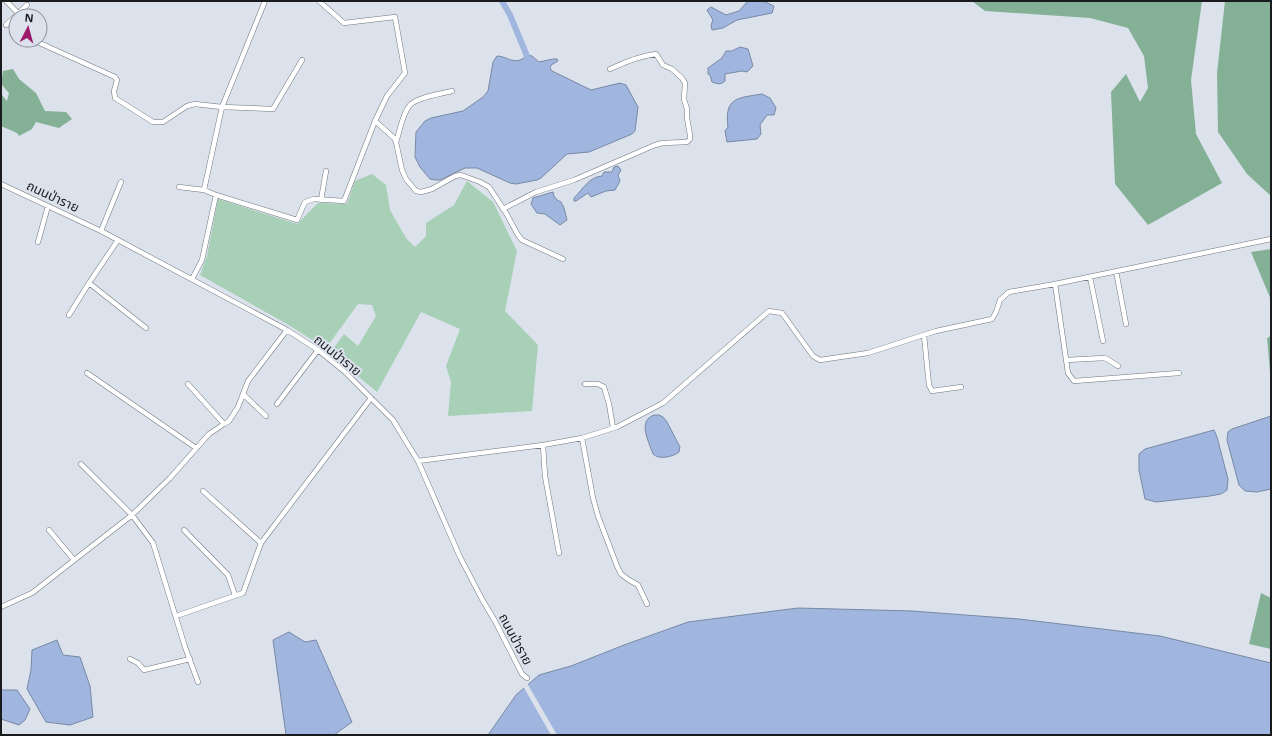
<svg xmlns="http://www.w3.org/2000/svg" width="1272" height="736" viewBox="0 0 1272 736" font-family="'Noto Sans','Noto Sans Thai',sans-serif">
	<style>
		.green { fill: #a7d0b7 }
		.forest { fill: #84b196 }
		.water { fill: #a0b6de; stroke: #7888a5 }
		.pier { fill: #dbe2ec }
		.lines { fill: none; stroke-linecap: round; stroke-linejoin: round }
		.canal { stroke: #a0b6de; stroke-width: 6 }
		.minor-casing { stroke: #70767f; stroke-width: 5.5 }
		.minor { stroke: #fff; stroke-width: 4.5 }
		.labels { text-anchor: middle; dominant-baseline: central; stroke-width: 4; stroke-linejoin: round; paint-order: stroke }
		.street-label { font-size: 13px; fill: #191b1f; stroke: #dbe2ec }
	</style>
	<rect width="100%" height="100%" fill="#dbe2ec"/>
	<path class="green" d="M372,174L386,185L390,210L406,238L415,247L426,236V223L454,205L467,181L493,202L517,251L505,311L538,345L532,411L448,416L451,382L446,366L460,329L421,312L377,392L330,353L344,334L358,346L376,316L372,305L358,304L329,344L321,338L317,343L287,324L200,275L207,256L218,199L297,224L318,203L347,204L355,181Z"/>
	<path class="forest" d="M972,1H1202L1191,80L1196,134L1222,183L1148,225L1115,184L1111,92L1126,74L1140,102L1148,88L1144,56L1128,28L1090,18L985,11Z
		M1225,1H1271V196L1247,174L1218,132L1217,73Z
		M13,69L19,79L36,93L45,111L66,112L72,119L59,128L36,122L32,129L19,136L17,133L1,126V94L7,101L9,93L1,84L3,71Z
		M1271,249V300L1251,252Z
		M1271,336V383L1267,338Z
		M1261,593L1271,598V649L1249,644Z"/>
	<path class="water" d="M744,1H763L774,6L772,13L737,20L723,28L712,30L711,25L713,20L707,10L711,7L726,15L739,11L747,2Z
		M740,47L748,49L753,66L747,72L742,71L725,74V81C721,85 717,84 712,82L710,75L708,74V68L722,58L726,51H732Z
		M528,55L532,56L539,62L553,59H557L558,61L551,65L550,68L552,71L591,90L620,83L626,85L638,107L635,131L632,134L589,152L567,154L541,178L537,180L516,184L510,183L477,168H465L440,180H435L430,179L420,167L415,157L416,132L425,121L431,118L463,111L483,97L488,91L493,62L497,56C505,56 512,63 520,60C523,59 526,56 528,55Z
		M762,94L770,98L776,108L774,115H767L760,125L761,134L757,139L727,142L725,131L728,127C724,97 738,98 762,94Z
		M618,166L621,170L618,175L620,181L615,190L606,191L591,197L588,193L576,201H574V198C583,189 589,177 602,176L604,172H612L614,167Z
		M553,192L554,196L557,200L561,202L564,208L567,220L560,225L545,214L537,213L531,204L533,198Z
		M654,415H659L663,417L667,422L680,447L679,452C673,457 659,460 653,454C649,442 637,421 654,415Z
		M1271,416V489L1257,492L1245,491L1239,485L1227,440L1228,432L1232,429Z
		M1214,430L1217,437L1228,479L1227,490L1221,494L1210,496L1156,502L1145,499L1139,470V454L1145,449Z
		M798,608L912,611L1019,619L1160,636L1271,663V735H488L516,695L539,675L571,666L624,645L688,622Z
		M289,632L305,642L316,640L352,722L334,735H286L273,640Z
		M57,640L63,655L80,657L90,686L93,717L70,725L46,722L27,689L31,670L32,650Z
		M1,690H17L30,709L25,720L19,725L1,719Z"/>
	<path class="pier" d="M527,683L557,735H551L523,686Z"/>
	<g class="lines">
		<path class="canal" d="M502,1L510,15L527,56"/>
		<g class="minor-casing">
			<path id="minor" d="M6,1L18,13
				M6,25L27,5
				M33,40L115,77L117,80L114,91L115,98L153,122H163L187,106L195,104L222,107L273,109L302,60
				M375,121L394,138L396,142L402,170L406,179L416,191L421,192L432,189L455,176L461,175L480,182L489,187L506,213L518,235L522,240L563,259
				M396,142C400,131 402,114 410,105C417,97 441,94 452,91
				M1,184L101,231L287,330L318,350L344,371L393,420L418,461L460,557L483,601L495,621L522,674L527,678
				M179,187L204,190L216,195L297,220L305,202L314,199L344,201L375,121L387,96L405,73L395,17L344,23L319,1
				M204,190L222,107L265,1
				M321,200L326,171
				M503,209L536,192L574,180L655,145L663,143L687,142L690,139V135L687,118V109L684,99L685,83L682,78L672,69L663,65L656,54C639,56 625,62 610,69
				M101,231L121,182
				M38,242L48,206
				M1116,271L1126,324
				M1090,277L1103,341
				M192,279L202,260L216,195
				M89,283L146,328
				M1055,284L1068,373L1074,381L1179,373
				M69,315L89,283L118,240
				M924,335L929,385L932,391L961,387
				M1066,360L1104,358L1107,359L1118,366
				M87,373L196,448
				M188,384L224,424
				M585,384H598L604,387L609,404L613,428
				M244,395L266,416
				M277,404L318,350
				M582,438L593,498L598,516L617,566L621,574L629,580L638,585L647,604
				M543,445L545,476L559,553
				M418,461L543,445L582,438L617,427L663,403L769,311L782,313L813,356L820,360L868,353L936,331L992,319L996,312L1000,300L1009,292L1055,284L1271,239
				M81,464L132,515L153,543L185,647L198,682
				M203,491L261,543
				M49,530L74,560
				M184,530L228,575L235,595
				M1,607L32,593L132,515L170,478L209,434L224,424L229,421L238,407L248,381L287,330
				M179,615L243,593L261,543L371,398
				M130,659L138,663L144,670L190,659"/>
		</g>
		<use href="#minor" class="minor"/>
	</g>
	<g class="labels">
		<g class="street-label">
			<text transform="translate(53 196) rotate(25)">ถนนป่าราย</text>
			<text transform="translate(338 355) rotate(39)">ถนนป่าราย</text>
			<text transform="translate(516 639) rotate(62)">ถนนป่าราย</text>
		</g>
	</g>
	<rect width="1272" height="736" fill="none" stroke="#191b1f" stroke-width="4"/>
	<g transform="translate(28 28) rotate(6)"><circle r="19" fill="#dbe2ec" stroke="#8d929a"/>
	<path d="M0-3L7 15L0 10L-7 15Z" fill="#9e196a"/>
	<text y="-6" font-size="11" font-weight="bold" text-anchor="middle" fill="#191b1f">N</text>
	</g>
</svg>
